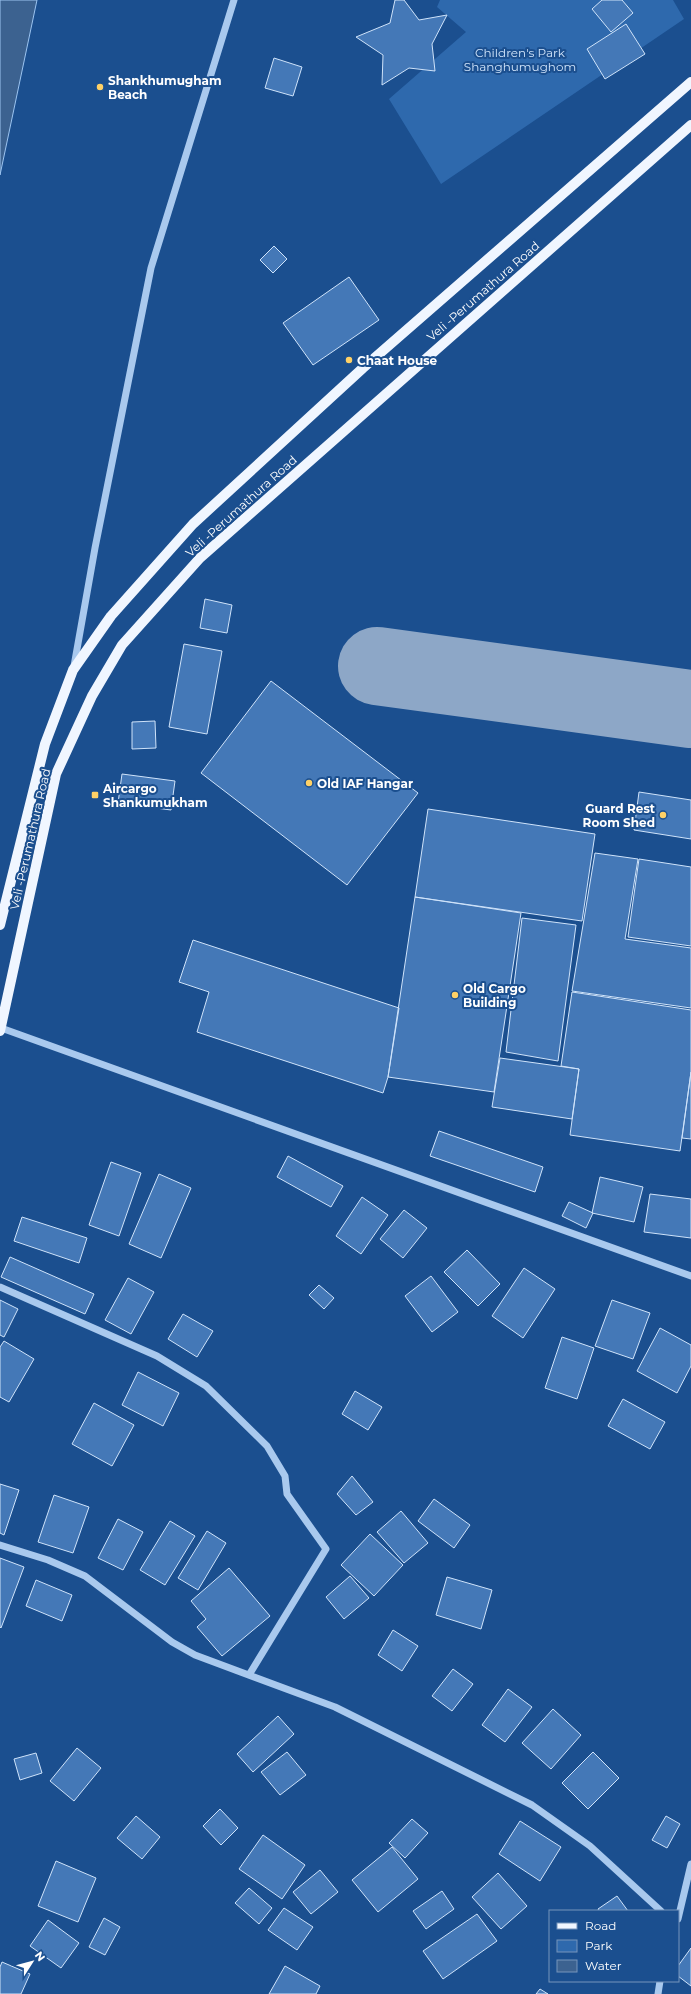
<svg xmlns="http://www.w3.org/2000/svg" width="691" height="1994" viewBox="0 0 691 1994" font-family="Montserrat,sans-serif">
	<style>
		.green { fill: #2e69ad }
		.water { fill: #3c6290; stroke: #9cc4f0 }
		.lines { fill: none; stroke-linecap: round; stroke-linejoin: round }
		.taxiway { stroke: #8da7c7; stroke-width: 78 }
		.building { fill: #4478b7; stroke: #cfe3fa }
		.minor { stroke: #a9c9ee; stroke-width: 7 }
		.major { stroke: #f0f6ff; stroke-width: 10 }
		.poi-dot { fill: #ffd166; stroke: #1b4f8f; stroke-width: 1.5 }
		.labels { text-anchor: middle; dominant-baseline: central; stroke-width: 4; stroke-linejoin: round; paint-order: stroke }
		.park-label { font-size: 12px; fill: #cfe3fa; stroke: #1b4f8f }
		.poi-label { font-size: 12px; font-weight: bold; fill: #fff; stroke: #1b4f8f; text-anchor: start }
		.street-label { font-size: 12px; fill: #fff; stroke: #1b4f8f }
	</style>
	<rect width="100%" height="100%" fill="#1b4f8f"/>
	<path class="green" d="M440,0H673L684,19L441,184L389,99L466,32L437,7Z"/>
	<path class="water" d="M0,0H37L0,175Z"/>
	<g class="lines">
		<path class="taxiway" d="M377,666L691,709"/>
	</g>
	<path class="building" d="M395,0H404L419,20L447,15L432,44L435,71L409,68L382,85L383,55L356,37L390,23Z
		M602,0H622L633,13L611,32L592,9Z
		M626,24L645,54L605,79L587,49Z
		M274,58L302,67L293,96L265,88Z
		M274,246L287,259L273,273L260,260Z
		M349,277L379,320L313,365L283,323Z
		M205,599L232,605L227,633L200,628Z
		M184,644L222,651L207,734L169,727Z
		M271,681L418,793L347,885L201,773Z
		M155,721L156,748L132,749V722Z
		M122,774L175,781L171,810L118,803Z
		M639,792L691,800V839L634,830Z
		M428,809L595,834L582,921L415,897Z
		M595,853L638,859L625,939L691,948V1008L572,991Z
		M639,859L691,867V946L628,937Z
		M415,897L521,913L494,1092L388,1077Z
		M522,918L576,925L558,1061L506,1052Z
		M193,940L399,1008L388,1077L383,1093L197,1032L209,992L179,982Z
		M572,992L691,1010V1072L680,1151L570,1135L579,1069L561,1066Z
		M500,1058L579,1069L572,1119L492,1107Z
		M691,1072V1139L682,1138Z
		M439,1131L543,1167L535,1192L430,1156Z
		M288,1156L343,1186L331,1207L277,1177Z
		M111,1162L141,1173L119,1236L89,1225Z
		M159,1174L191,1188L161,1258L129,1244Z
		M600,1177L643,1187L634,1222L592,1213Z
		M650,1194L691,1199V1238L644,1232Z
		M362,1197L388,1215L361,1254L336,1236Z
		M569,1202L593,1213L586,1228L562,1216Z
		M404,1210L427,1228L403,1258L380,1239Z
		M22,1217L87,1238L79,1263L14,1241Z
		M467,1250L500,1284L478,1306L444,1272Z
		M10,1257L94,1294L85,1314L1,1277Z
		M524,1268L555,1289L523,1338L492,1316Z
		M431,1276L458,1312L432,1332L405,1296Z
		M128,1278L154,1292L131,1334L105,1320Z
		M319,1285L334,1298L324,1309L309,1295Z
		M0,1300L18,1309L4,1337L0,1335Z
		M612,1300L650,1313L633,1359L595,1346Z
		M183,1314L213,1331L197,1357L168,1339Z
		M660,1328L691,1345V1366L677,1393L637,1371Z
		M562,1337L594,1348L577,1399L545,1388Z
		M4,1341L34,1359L9,1402L0,1397V1347Z
		M138,1372L179,1393L163,1426L122,1405Z
		M355,1391L382,1407L368,1430L342,1414Z
		M623,1399L665,1422L650,1449L608,1426Z
		M94,1403L134,1425L112,1466L72,1444Z
		M352,1476L373,1502L356,1515L337,1494Z
		M0,1484L19,1490L4,1535L0,1533Z
		M54,1495L89,1507L73,1553L38,1542Z
		M434,1499L470,1525L454,1548L418,1521Z
		M401,1511L428,1543L404,1563L377,1532Z
		M118,1519L143,1532L123,1570L98,1558Z
		M170,1521L195,1536L165,1585L140,1570Z
		M207,1531L226,1543L198,1590L178,1578Z
		M370,1534L403,1565L374,1596L341,1565Z
		M0,1558L24,1567L1,1628L0,1627Z
		M229,1568L270,1616L222,1656L197,1627L206,1619L191,1601Z
		M350,1576L369,1598L344,1619L326,1597Z
		M447,1577L492,1590L481,1629L436,1615Z
		M36,1580L72,1595L62,1621L26,1606Z
		M393,1630L418,1646L402,1671L378,1655Z
		M453,1669L473,1684L452,1711L432,1696Z
		M508,1689L532,1707L505,1742L482,1725Z
		M553,1709L581,1735L551,1769L522,1743Z
		M278,1716L294,1734L253,1772L237,1754Z
		M77,1748L101,1768L74,1801L50,1781Z
		M287,1752L306,1775L280,1795L261,1772Z
		M593,1752L619,1778L588,1809L562,1783Z
		M36,1753L42,1773L20,1780L14,1759Z
		M220,1809L238,1828L221,1845L203,1826Z
		M136,1816L160,1837L142,1859L117,1838Z
		M666,1816L680,1824L667,1848L652,1840Z
		M412,1819L428,1833L405,1858L389,1843Z
		M520,1821L561,1847L540,1881L499,1854Z
		M263,1835L305,1865L282,1899L239,1869Z
		M392,1847L418,1879L378,1912L352,1880Z
		M56,1861L96,1878L78,1922L38,1906Z
		M320,1870L338,1892L311,1914L293,1892Z
		M498,1873L527,1906L501,1929L472,1897Z
		M249,1888L272,1908L259,1924L235,1903Z
		M442,1891L454,1909L426,1929L413,1911Z
		M617,1896L628,1911H599L598,1909Z
		M284,1908L313,1927L297,1950L268,1930Z
		M477,1914L497,1941L443,1979L423,1951Z
		M104,1918L120,1927L105,1955L89,1947Z
		M48,1920L79,1943L61,1968L30,1946Z
		M691,1948V1986L678,1976V1966Z
		M2,1962L30,1974L21,1994H0V1967Z
		M285,1966L320,1986L316,1994H269Z
		M540,1989L548,1994H536Z"/>
	<g class="lines">
		<path class="minor" d="M74,666L95,548L151,268L234,0
			M1,1028L691,1276
			M0,1287L157,1356L206,1386L267,1446L285,1476L287,1494L326,1549L249,1675
			M0,1545L48,1560L85,1576L172,1642L195,1655L335,1707L532,1805L590,1846L661,1911
			M678,1919L691,1864
			M658,1994L660,1981"/>
		<path class="major" d="M0,925L45,744L73,670L111,616L193,524L363,368L691,82
			M0,1031L56,774L92,696L122,645L200,558L691,125"/>
	</g>
	<g class="poi-dot">
		<circle cx="100" cy="87" r="4"/>
		<circle cx="349" cy="360" r="4"/>
		<circle cx="309" cy="783" r="4"/>
		<rect x="91" y="791" width="8" height="8" rx="2"/>
		<circle cx="663" cy="815" r="4"/>
		<circle cx="455" cy="995" r="4"/>
	</g>
	<g class="labels">
		<g class="park-label">
			<text x="520" y="52">Children's Park<tspan x="520" dy="14">Shanghumughom</tspan></text>
		</g>
		<g class="poi-label">
			<text x="108" y="80">Shankhumugham<tspan x="108" dy="14">Beach</tspan></text>
			<text x="357" y="360">Chaat House</text>
			<text x="317" y="783">Old IAF Hangar</text>
			<text x="103" y="788">Aircargo<tspan x="103" dy="14">Shankumukham</tspan></text>
			<text x="655" y="808" text-anchor="end">Guard Rest<tspan x="655" dy="14">Room Shed</tspan></text>
			<text x="463" y="988">Old Cargo<tspan x="463" dy="14">Building</tspan></text>
		</g>
		<g class="street-label">
			<text transform="translate(483 291) rotate(-41)">Veli -Perumathura Road</text>
			<text transform="translate(241 506) rotate(-42)">Veli -Perumathura Road</text>
			<text transform="translate(30 839) rotate(-77)">Veli -Perumathura Road</text>
		</g>
	</g>
	<rect x="549" y="1910" width="130" height="72" fill="#1b4f8f" stroke="#7695bc"/>
	<rect x="557" y="1923" width="20" height="6" fill="#f0f6ff" stroke="#7695bc"/>
	<text x="585" y="1930" font-size="12" fill="#ffffff">Road</text>
	<rect x="557" y="1940" width="20" height="12" fill="#2e69ad" stroke="#7695bc"/>
	<text x="585" y="1950" font-size="12" fill="#ffffff">Park</text>
	<rect x="557" y="1960" width="20" height="12" fill="#3c6290" stroke="#7695bc"/>
	<text x="585" y="1970" font-size="12" fill="#ffffff">Water</text>
	<g transform="translate(32 1962) rotate(54)" stroke="#1b4f8f" stroke-width="3" paint-order="stroke">
	<path d="M0-3L7 15L0 10L-7 15Z" fill="#ffffff"/>
	<text y="-6" font-size="11" font-weight="bold" text-anchor="middle" fill="#ffffff">N</text>
	</g>
</svg>
